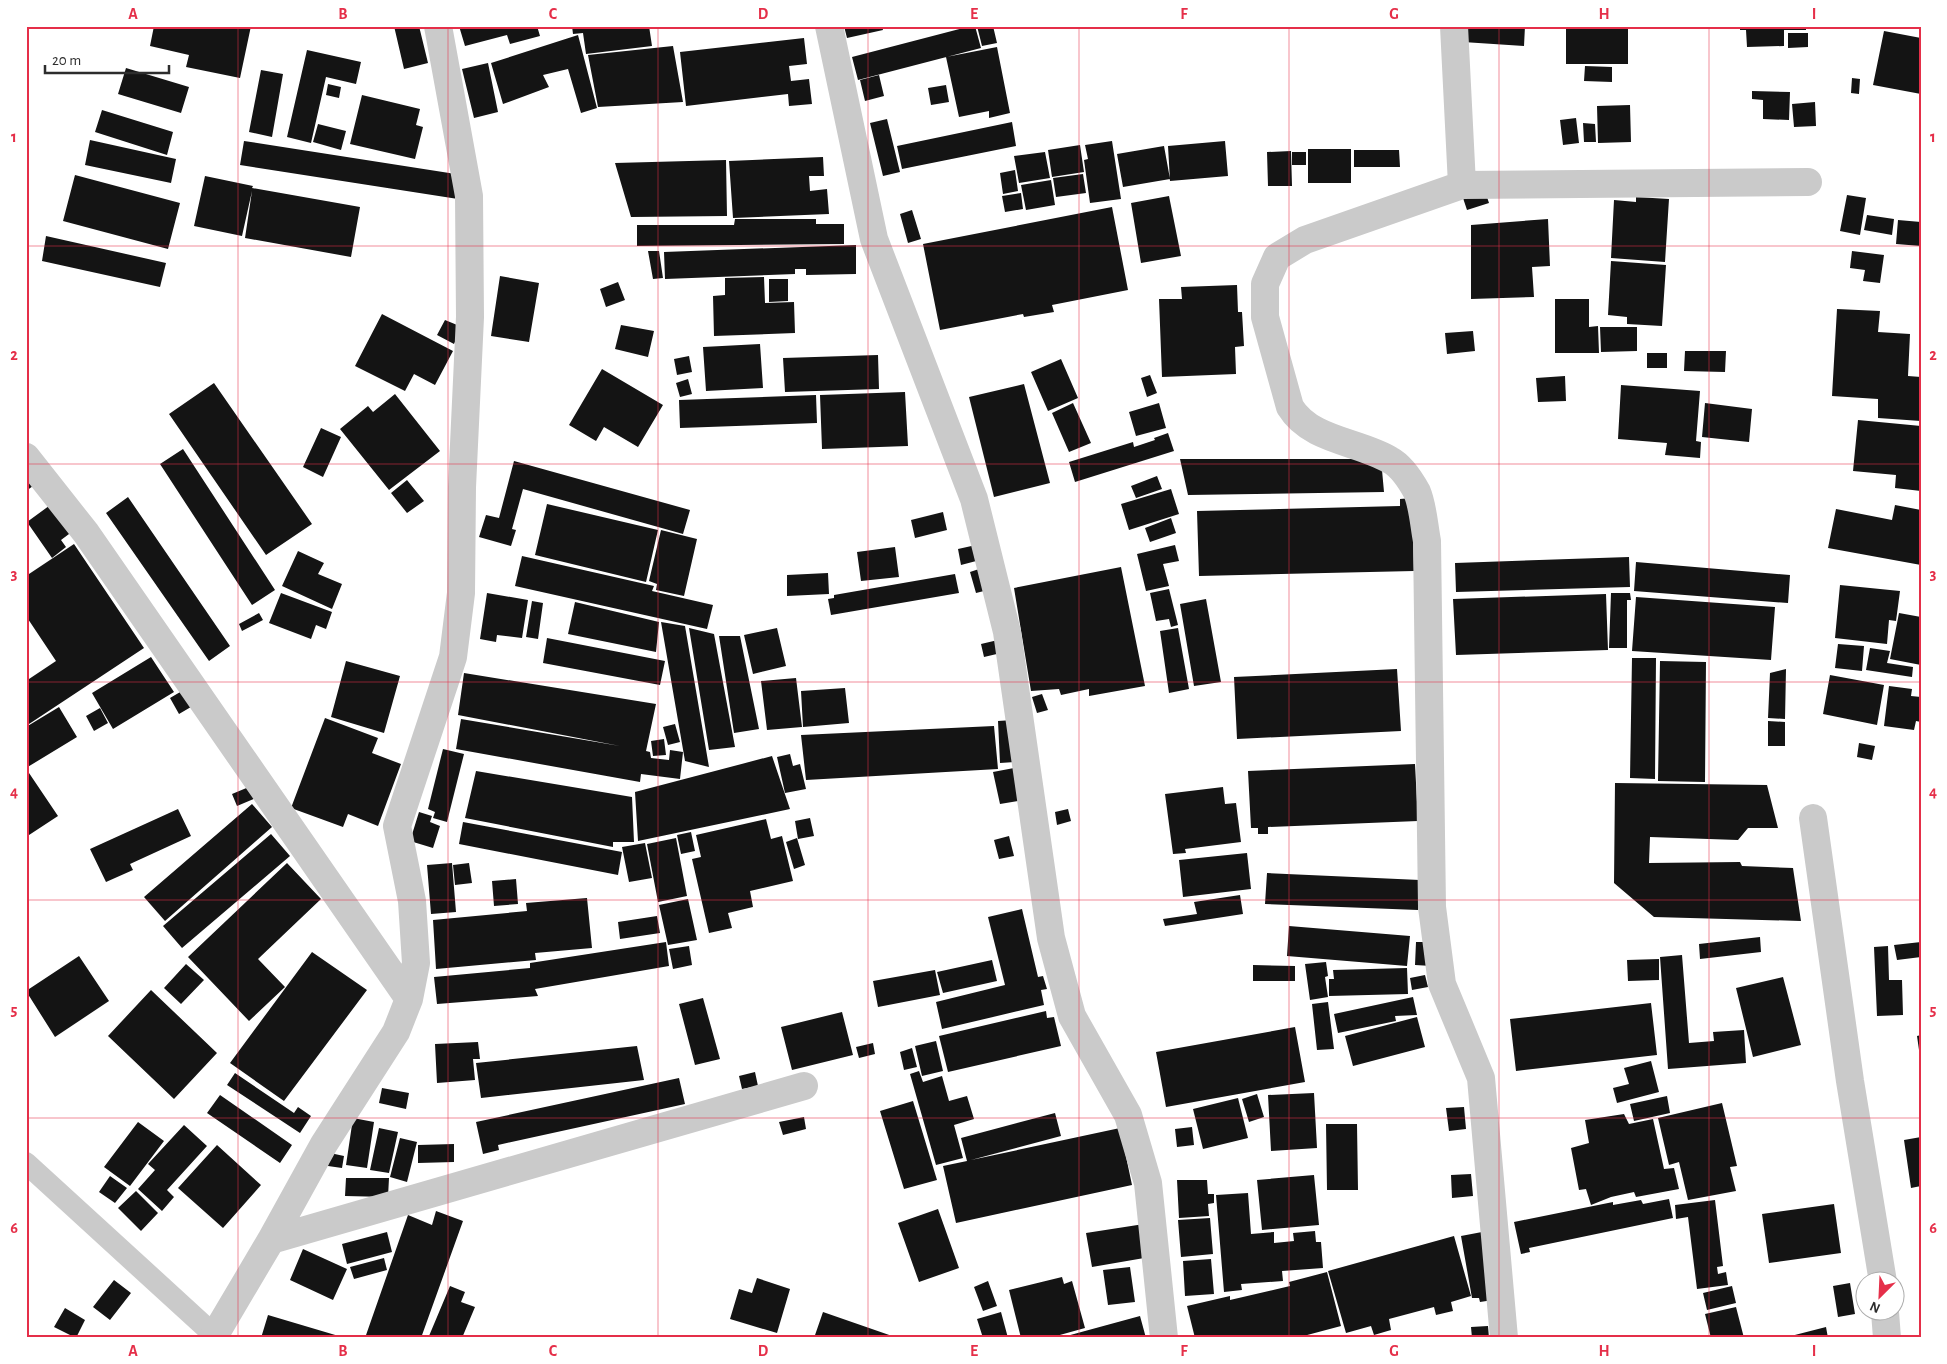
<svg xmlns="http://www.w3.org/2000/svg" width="1947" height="1364" viewBox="0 0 1947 1364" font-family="'Alegreya Sans',sans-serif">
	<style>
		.building { fill: #141414 }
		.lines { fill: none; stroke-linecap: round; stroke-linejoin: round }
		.lane { stroke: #cacaca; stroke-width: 22 }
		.street { stroke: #cacaca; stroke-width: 28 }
		.grid { fill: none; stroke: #e52f49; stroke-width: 1; stroke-opacity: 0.55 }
		.neatline { fill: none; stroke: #e52f49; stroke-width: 2 }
		.grid-label { font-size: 16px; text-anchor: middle; font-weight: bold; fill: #e52f49 }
	</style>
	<rect width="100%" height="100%" fill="#fff"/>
	<path class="building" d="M154,26H251L240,78L186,67L189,55L150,46Z
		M394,26H419L428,63L404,69Z
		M459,26H537L540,36L510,44L507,35L465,46Z
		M572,26H649L652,46L586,54L583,33L573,34Z
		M844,26H882L883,30L847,38Z
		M971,26H975L981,48L858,80L852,57Z
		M977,26H993L997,43L982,46Z
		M1464,26H1525L1524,46L1463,42Z
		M1566,26H1628V64H1566Z
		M1740,26H1806V30H1784V46L1747,47L1746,30H1740Z
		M1884,31L1921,38V94L1873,85Z
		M1788,33H1808V47L1788,48Z
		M578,35L597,108L581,113L568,69L543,75L549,87L503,104L491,63Z
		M804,38L807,64L789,66L791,81L809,79L812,104L789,106L788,94L686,106L680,52Z
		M673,46L683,102L598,107L588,55Z
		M997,47L1010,113L989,118V111L959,117L946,57Z
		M307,50L361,62L356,84L326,77L311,143L287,137Z
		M488,63L498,112L474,118L462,69Z
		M1585,66L1612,67V82L1584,81Z
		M126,68L189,87L181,113L118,94Z
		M261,70L283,74L272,137L249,132Z
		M879,75L884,96L865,101L860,80Z
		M1852,78L1860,79L1859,94L1851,93Z
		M328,84L341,87L339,98L326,95Z
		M946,85L949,102L931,105L928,88Z
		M1752,91L1790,92L1789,120L1763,119V100L1752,99Z
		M362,95L420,109L416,125L423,127L415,159L350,144Z
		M1815,102L1816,126L1794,127L1792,104Z
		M1630,105L1631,142L1598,143L1597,106Z
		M102,110L173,132L167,155L95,132Z
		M1576,118L1579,143L1563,145L1560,120Z
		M887,119L900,172L883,176L870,123Z
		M1012,122L1016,146L902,169L897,146Z
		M1583,123L1595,124L1596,142H1584Z
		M318,124L346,131L341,150L313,142Z
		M90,140L176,159L171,183L85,165Z
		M244,141L462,175L458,199L240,165Z
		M1112,141L1121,199L1090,203L1084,160L1088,159L1085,145Z
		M1225,141L1228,176L1170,181L1168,146Z
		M1080,145L1084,172L1052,177L1048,150Z
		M1164,146L1170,179L1123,187L1117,154Z
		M1308,149H1351V183H1308Z
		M1354,150H1399L1400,167H1354Z
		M1291,151L1292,186H1268L1267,152Z
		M1045,152L1050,178L1019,183L1014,156Z
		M1292,152H1306V165H1292Z
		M823,157L824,176H809L810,191L827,189L829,214L733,218L729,161Z
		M726,160L727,216L631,217L615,163Z
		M1015,170L1018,191L1003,194L1000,173Z
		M1083,174L1086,193L1056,197L1053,178Z
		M75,175L180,203L168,249L63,221Z
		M205,176L253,186L252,188L360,207L351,257L245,238L252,191L242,236L194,226Z
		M1051,180L1055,205L1026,210L1021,185Z
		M1484,188L1489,203L1467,210L1462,195Z
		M1021,193L1023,209L1005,212L1002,196Z
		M1847,195L1866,198L1860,235L1840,231Z
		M1169,196L1181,256L1141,263L1131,203Z
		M1636,197L1669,199L1665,262L1611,258L1614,200L1636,202Z
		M1112,207L1128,290L1052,305L1054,312L1024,317L1023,314L940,330L923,244Z
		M912,210L921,239L908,243L900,214Z
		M1867,215L1894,219L1892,235L1864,230Z
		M735,219H816V224H844V244L637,246V225H734Z
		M1548,219L1550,266L1532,267L1534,297L1471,299V225Z
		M1898,220L1921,222V246L1896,244Z
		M46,236L166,263L160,287L42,261Z
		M856,245V274L806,275V269H795V274L665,279L664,252Z
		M648,251H659L663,278L653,279Z
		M1852,251L1884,255L1880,283L1863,281L1865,270L1850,268Z
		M1611,261L1666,265L1662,326L1627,324V317L1608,315Z
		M500,276L539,283L529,342L491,336Z
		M764,277L765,303L794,302L795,333L714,336L713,296L725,295V278Z
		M769,279H788V301L769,302Z
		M618,282L625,300L606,307L600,289Z
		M1237,285L1238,312H1242L1244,346L1235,347L1236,374L1162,377L1159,299H1182L1181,287Z
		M1555,299H1589V327L1598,326L1599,353H1555Z
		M1837,309L1880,311L1878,332L1910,334L1908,376L1921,377V421L1878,418V399L1832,396Z
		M382,314L453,351L435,385L414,374L405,391L355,366Z
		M445,320L462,327L454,344L437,335Z
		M621,325L654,331L648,357L615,349Z
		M1600,327H1637V351L1601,352Z
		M1473,331L1475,351L1447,354L1445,333Z
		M760,344L763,388L706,391L703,347Z
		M1685,351H1726L1725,372L1684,371Z
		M1647,353H1667V368H1647Z
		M878,355L879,389L785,392L783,358Z
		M689,356L692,372L677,375L674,359Z
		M1061,359L1078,398L1048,411L1031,372Z
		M602,369L663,405L638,447L604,427L596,441L569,425Z
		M1150,375L1157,393L1147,397L1141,378Z
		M1565,376L1566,401L1538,402L1536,378Z
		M688,379L692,394L680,397L676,383Z
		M214,383L312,524L266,555L169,414Z
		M1024,384L1050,483L994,497L969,397Z
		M1621,385L1700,391L1696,441L1701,442L1700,458L1665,455L1667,443L1618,439Z
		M905,392L908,446L822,449L820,395Z
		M395,394L440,451L389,490L340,429L368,406L373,412Z
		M816,395L817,423L680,428L679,400Z
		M1073,403L1091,443L1069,452L1052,413Z
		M1159,403L1166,428L1136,436L1129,412Z
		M1705,403L1752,409L1749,442L1702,437Z
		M1858,420L1921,426V491L1895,488L1896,475L1853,471Z
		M321,428L341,437L323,477L303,467Z
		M1168,433L1174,451L1075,482L1069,462L1133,442L1134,447L1155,440L1154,438Z
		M183,449L275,590L252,605L160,464Z
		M1180,459H1381L1384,492L1188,495Z
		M514,461L690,510L683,534L523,489L512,529L516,530L511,546L479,537L486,515L499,518Z
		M26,464L40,481L26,491Z
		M1157,476L1162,489L1136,498L1131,486Z
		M407,480L424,501L407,513L391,493Z
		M1171,489L1179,514L1129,530L1121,504Z
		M128,497L230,646L209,661L106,513Z
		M1412,498L1414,571L1199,576L1197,511L1400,506V499Z
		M53,503L73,531L61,540L66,547L52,558L27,522Z
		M547,504L658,530L646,582L535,555Z
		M1895,505L1921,510V565L1828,548L1836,509L1892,520Z
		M943,512L947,530L915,538L911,520Z
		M1171,518L1176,533L1150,542L1145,528Z
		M661,530L697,539L684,596L656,590L657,584L649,581Z
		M74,544L144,648L26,726V681L56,661L26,616V576Z
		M976,545L980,560L961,565L958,549Z
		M1175,545L1179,561L1163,564L1169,586L1146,591L1137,554Z
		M895,547L899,577L861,581L857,552Z
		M298,551L324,563L318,574L342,584L332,609L282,586Z
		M522,556L654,586L652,591L713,605L707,629L515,586Z
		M1629,557L1630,587L1456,592L1455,563Z
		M1636,562L1790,575L1788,603L1634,591Z
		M1121,567L1145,686L1089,696V689L1061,695L1059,689L1031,691L1014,588Z
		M982,568L988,590L976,593L970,572Z
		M828,573L829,594L787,596V575Z
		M955,574L959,593L831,615L828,599L834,598V595Z
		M1840,585L1900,591L1896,621L1889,620L1887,644L1835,638Z
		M1169,589L1178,625L1171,627L1169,619L1156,621L1150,593Z
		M281,593L332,612L326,629L316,625L311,639L269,623Z
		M487,593L528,600L522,638L497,635L496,642L480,639Z
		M1611,593H1630L1631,600H1627V648H1609Z
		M1606,594L1608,650L1456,655L1453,599Z
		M1636,597L1775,607L1771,660L1632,651Z
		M1206,599L1221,682L1194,686L1180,604Z
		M532,601L543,603L538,639L526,637Z
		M575,602L659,622L656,652L568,634Z
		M259,613L263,620L242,631L239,624Z
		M1899,613L1921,617V665L1890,659Z
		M661,622L685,626L709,767L685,761Z
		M689,628L714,634L735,747L709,750Z
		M777,628L786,666L753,674L744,635Z
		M1178,628L1189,689L1169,693L1160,631Z
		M719,636H740L759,729L734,733Z
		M547,638L665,661L660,685L543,663Z
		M998,640L1001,653L984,657L981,644Z
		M1838,644L1864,646L1862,671L1835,668Z
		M1870,648L1890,651L1887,663L1913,667L1912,677L1866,670Z
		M151,657L174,692L113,729L92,693Z
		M1632,658H1656L1655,779L1630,778Z
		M346,661L400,676L384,733L331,717Z
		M1660,661L1706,662L1705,782L1658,781Z
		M1397,669L1401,731L1237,739L1234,677Z
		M1786,669L1785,719L1768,718L1770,673Z
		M464,673L656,704L646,751L650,752L651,758L669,760L670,750L683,752L680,779L641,774L640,782L456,749L461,719L620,746L458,715Z
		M1830,675L1884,685L1877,725L1823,714Z
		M796,678L802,727L767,730L761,681Z
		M1889,686L1912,689L1911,696L1921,697V722L1916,721L1914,730L1884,726Z
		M187,688L196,704L179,714L170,698Z
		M845,688L849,723L803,727L801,691Z
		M1042,694L1048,710L1037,713L1032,697Z
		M59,707L77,737L26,768V727Z
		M100,708L108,723L94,731L86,716Z
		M325,718L378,738L372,753L401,764L378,826L348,814L343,827L291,808Z
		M1013,720L1015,762L1000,763L998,721Z
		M1768,721L1785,722V746H1768Z
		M675,724L680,742L668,745L663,727Z
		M994,726L998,769L806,780L801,735Z
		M664,739L666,755L653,756L651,741Z
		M1859,743L1875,746L1872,760L1857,757Z
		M443,749L464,754L447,822L433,818L435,812L428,809Z
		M790,754L793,766L800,764L806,789L785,793L777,757Z
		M772,756L790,809L638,841L635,792Z
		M1415,764L1418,821L1268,827V834H1258V828H1251L1248,771Z
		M1014,768L1018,801L1000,804L993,772Z
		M476,771L632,797L634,842H613V847L465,818Z
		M29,773L58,816L26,837V775Z
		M1615,783L1767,785L1778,828H1748L1738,840L1650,837L1649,863L1740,862L1742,866L1793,868L1801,921L1654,917L1614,883Z
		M256,784L261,796L237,806L232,794Z
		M1223,787L1225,804L1236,803L1241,842L1185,849L1186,853L1173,854L1165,794Z
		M252,804L272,827L165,921L144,897Z
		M178,809L191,836L130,864L133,870L106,882L90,849Z
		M1068,809L1071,821L1057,825L1055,812Z
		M419,812L432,816L430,822L440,826L433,848L410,841Z
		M810,818L814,836L798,839L795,821Z
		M766,819L771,839L782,836L793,881L750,891L753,907L728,913L732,928L709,933L692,859L701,857L696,835Z
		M463,822L622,852L618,875L459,844Z
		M691,832L695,851L681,854L677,835Z
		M271,834L290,856L182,948L163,926Z
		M1009,836L1014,856L999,859L994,840Z
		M676,838L687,896L658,902L647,844Z
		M797,838L805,865L794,869L786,842Z
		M645,843L652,878L629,882L622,847Z
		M1247,853L1251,889L1183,897L1179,860Z
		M287,863L321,899L258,959L285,987L249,1021L188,957Z
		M452,863L456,912L431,914L427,865Z
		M469,863L472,883L455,885L453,865Z
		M1267,873L1420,880L1418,910L1265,904Z
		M516,879L518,904L494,906L492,881Z
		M1240,895L1243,914L1165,926L1163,919L1197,914L1194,902Z
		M587,898L592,948L535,953L536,960L436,969L433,920L527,911L526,903Z
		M688,899L697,940L668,945L659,905Z
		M1022,909L1038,977L1043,976L1047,989L1041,990L1044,1005L942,1029L936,1002L1005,985L988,917Z
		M657,916L660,933L620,939L618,922Z
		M1289,926L1410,936L1407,966L1287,956Z
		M1760,937L1761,952L1700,959L1699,944Z
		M666,942L669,966L535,989L538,996L437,1004L434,977L530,968V963Z
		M1416,942H1433L1432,966L1415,965Z
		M1921,942V957L1897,960L1894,945Z
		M689,946L692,965L673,969L669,949Z
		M1888,946L1889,980H1902L1903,1015L1877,1016L1874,947Z
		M312,952L367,990L284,1101L230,1063Z
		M1682,955L1689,1043L1714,1041L1713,1032L1744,1030L1746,1063L1668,1069L1660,957Z
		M79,956L109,1001L55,1037L26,991Z
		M1659,959V980L1628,981L1627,960Z
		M992,960L997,981L943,993L937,972Z
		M1326,962L1328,976L1325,977L1328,997L1310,1000L1305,964Z
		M186,964L204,980L181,1004L164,988Z
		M1253,965L1295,966V981H1253Z
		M1407,968L1408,994L1329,996V979H1334L1333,970Z
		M935,970L940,995L878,1007L873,981Z
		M1425,975L1428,987L1412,990L1410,978Z
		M1783,977L1801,1045L1753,1057L1736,988Z
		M151,990L217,1053L174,1099L108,1036Z
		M1413,997L1417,1015L1395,1016L1396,1021L1338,1033L1334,1014Z
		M703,998L720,1059L695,1065L679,1004Z
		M1328,1002L1334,1049L1317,1050L1312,1004Z
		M1651,1003L1657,1055L1516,1071L1510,1019Z
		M1046,1011L1047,1018L1054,1017L1061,1046L948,1072L939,1036Z
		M842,1012L853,1055L792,1070L781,1027Z
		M1417,1017L1425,1047L1353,1066L1345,1036Z
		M1295,1027L1305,1082L1166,1107L1156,1052Z
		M1921,1035V1057H1920L1917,1036Z
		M936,1041L943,1071L922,1076L915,1046Z
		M478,1042L480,1059H473L475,1080L437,1083L435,1044Z
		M873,1043L875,1054L859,1058L856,1047Z
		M637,1046L644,1080L481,1098L476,1063Z
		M912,1048L917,1067L904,1070L900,1052Z
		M1651,1061L1659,1092L1617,1103L1613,1088L1629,1084L1624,1068Z
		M919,1071L923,1082L942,1076L949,1101L967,1096L974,1119L954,1125L963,1158L936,1165L910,1074Z
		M755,1072L758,1086L742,1089L739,1076Z
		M235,1073L294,1113L298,1107L311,1116L300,1133L227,1085Z
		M679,1078L685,1104L498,1145L499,1150L483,1154L476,1122Z
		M382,1088L409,1093L406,1109L379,1103Z
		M1314,1093L1317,1148L1271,1151L1268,1095Z
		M1257,1094L1264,1117L1249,1122L1242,1099Z
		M220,1095L292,1145L280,1163L207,1113Z
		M1667,1096L1670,1113L1634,1121L1630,1104Z
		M1238,1098L1248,1138L1203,1149L1193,1109Z
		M913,1101L937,1180L904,1189L880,1111Z
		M1722,1103L1737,1166L1730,1167L1736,1191L1688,1200L1679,1162L1669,1165L1658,1118Z
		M1464,1107L1466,1129L1449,1131L1446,1108Z
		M1055,1113L1061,1136L971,1160L1120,1128L1132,1185L956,1223L943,1166L967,1161L961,1138Z
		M1624,1114L1629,1124L1653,1119L1664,1169L1674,1168L1679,1189L1636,1197L1634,1192L1611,1197L1591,1205L1586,1189L1579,1190L1571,1148L1589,1143L1585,1120Z
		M804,1117L806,1129L783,1135L779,1122Z
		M353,1118L374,1122L367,1168L346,1165Z
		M138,1122L164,1141L130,1186L104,1167Z
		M1326,1124H1357L1358,1190H1327Z
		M184,1125L207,1146L167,1190L174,1197L162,1211L138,1189L155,1170L148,1164Z
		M1192,1127L1194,1145L1177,1147L1175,1129Z
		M379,1128L398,1132L389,1173L370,1170Z
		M1921,1137V1186L1911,1188L1904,1140Z
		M400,1138L417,1142L407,1182L390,1177Z
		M454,1144V1162L418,1163V1145Z
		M217,1145L261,1185L223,1228L178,1188Z
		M330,1153L344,1156L342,1168L328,1166Z
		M1471,1174L1473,1196L1452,1198L1451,1175Z
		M1314,1175L1319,1225L1262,1230L1257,1180Z
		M110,1176L127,1188L115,1203L99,1192Z
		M346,1178H389L388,1197L345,1196Z
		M1177,1180H1207L1208,1194H1214V1203L1208,1204L1209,1216L1179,1218Z
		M136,1191L158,1213L141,1231L118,1208Z
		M1248,1193L1251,1234L1274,1232V1243L1294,1241L1293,1233L1315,1231L1316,1242H1321L1323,1268L1282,1271L1283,1281L1241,1284L1242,1290L1224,1292L1216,1195Z
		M1669,1199L1673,1218L1529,1248L1530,1252L1521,1254L1514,1222L1613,1202V1205L1641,1200L1643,1204Z
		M1715,1200L1723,1266L1717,1267L1718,1274L1726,1272L1728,1285L1697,1289L1688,1217L1676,1219L1675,1205Z
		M1834,1204L1841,1253L1769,1263L1762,1214Z
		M938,1209L959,1268L919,1282L898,1223Z
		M436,1211L463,1221L421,1338H365L408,1215L432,1225Z
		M1210,1218L1213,1254L1181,1257L1178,1220Z
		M1144,1224L1150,1257L1092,1267L1086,1233Z
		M387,1232L392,1252L347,1264L342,1244Z
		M1482,1232L1493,1300L1480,1302L1479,1298H1472L1461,1236Z
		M1454,1236L1471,1296L1451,1302L1453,1311L1436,1315L1434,1307L1389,1319L1391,1330L1374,1335L1371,1326L1346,1333L1328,1271Z
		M303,1249L347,1269L333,1300L290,1280Z
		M384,1258L387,1270L354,1279L350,1267Z
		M1211,1259L1214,1294L1185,1296L1183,1261Z
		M1130,1267L1135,1302L1108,1305L1103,1270Z
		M1327,1272L1341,1326L1296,1338H1195L1187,1306L1230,1296V1300L1290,1286L1289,1282Z
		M1062,1277L1064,1284L1072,1281L1085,1328L1049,1338H1021L1009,1290Z
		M757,1278L790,1289L777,1333L730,1319L739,1289L752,1293Z
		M114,1280L131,1293L110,1320L93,1307Z
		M988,1281L997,1306L983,1311L974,1287Z
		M1850,1283L1855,1314L1838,1317L1833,1286Z
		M450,1286L465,1292L461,1302L475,1307L462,1338H434L429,1336Z
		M1732,1286L1736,1303L1707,1310L1703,1293Z
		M1736,1307L1744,1338H1711L1705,1314Z
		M65,1308L85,1320L76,1338L54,1327Z
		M823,1312L895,1337V1338H814Z
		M1001,1312L1008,1338H983L977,1319Z
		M268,1315L342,1337V1338H261Z
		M1140,1316L1146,1338H1063V1337Z
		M1488,1326L1489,1338H1472L1471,1327Z
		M1826,1327L1828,1338H1787V1337Z"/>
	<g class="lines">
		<path class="lane" d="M26,1163L213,1334"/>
		<path class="street" d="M829,26L874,239L974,499L1007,632L1051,938L1072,1016L1128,1115L1148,1183L1164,1338
			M1454,26L1462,185
			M26,457L86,533L409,999
			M1813,818L1850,1081L1883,1282
			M271,1240L324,1144L396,1032L409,999L416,963L412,901L397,826L453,657L461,593L462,487L470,317L469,196L438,26
			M1885,1312L1887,1338
			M213,1338L271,1240L804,1086
			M1504,1338L1481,1078L1442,984L1432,907L1427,541C1424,526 1423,506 1417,492C1411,481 1401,466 1390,460C1358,441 1311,441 1290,407L1265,317V284L1277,257L1305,240L1462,185L1808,182"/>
	</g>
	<path class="grid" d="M238,26V1338M448,26V1338M658,26V1338M868,26V1338M1079,26V1338M1289,26V1338M1499,26V1338M1709,26V1338M26,246H1921M26,464H1921M26,682H1921M26,900H1921M26,1118H1921"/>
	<rect width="1947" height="1364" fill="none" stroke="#ffffff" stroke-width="55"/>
	<g transform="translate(1880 1296) rotate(204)"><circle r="24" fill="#ffffff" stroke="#ababab"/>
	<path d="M0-4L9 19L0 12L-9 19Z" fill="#e52f49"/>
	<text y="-8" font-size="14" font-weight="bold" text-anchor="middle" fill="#2d2d2d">N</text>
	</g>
	<path d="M45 65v8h124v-8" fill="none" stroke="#2d2d2d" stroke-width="2.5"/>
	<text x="52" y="65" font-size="15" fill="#2d2d2d" stroke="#ffffff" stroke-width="4" paint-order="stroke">20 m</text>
	<rect x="28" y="28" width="1892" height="1308" class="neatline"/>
	<g class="grid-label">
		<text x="133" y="19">A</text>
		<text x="343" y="19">B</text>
		<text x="553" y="19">C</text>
		<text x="763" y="19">D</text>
		<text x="974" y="19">E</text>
		<text x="1184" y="19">F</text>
		<text x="1394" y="19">G</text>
		<text x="1604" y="19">H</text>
		<text x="1814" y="19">I</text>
		<text x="14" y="142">1</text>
		<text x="1933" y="142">1</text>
		<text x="14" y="360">2</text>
		<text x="1933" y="360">2</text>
		<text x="14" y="579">3</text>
		<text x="1933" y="579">3</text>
		<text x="14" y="797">4</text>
		<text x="1933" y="797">4</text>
		<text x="14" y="1015">5</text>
		<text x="1933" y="1015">5</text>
		<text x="14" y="1233">6</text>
		<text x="1933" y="1233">6</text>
		<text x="133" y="1356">A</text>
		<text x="343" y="1356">B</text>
		<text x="553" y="1356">C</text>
		<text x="763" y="1356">D</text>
		<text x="974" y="1356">E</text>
		<text x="1184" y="1356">F</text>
		<text x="1394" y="1356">G</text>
		<text x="1604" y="1356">H</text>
		<text x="1814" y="1356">I</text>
	</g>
</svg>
